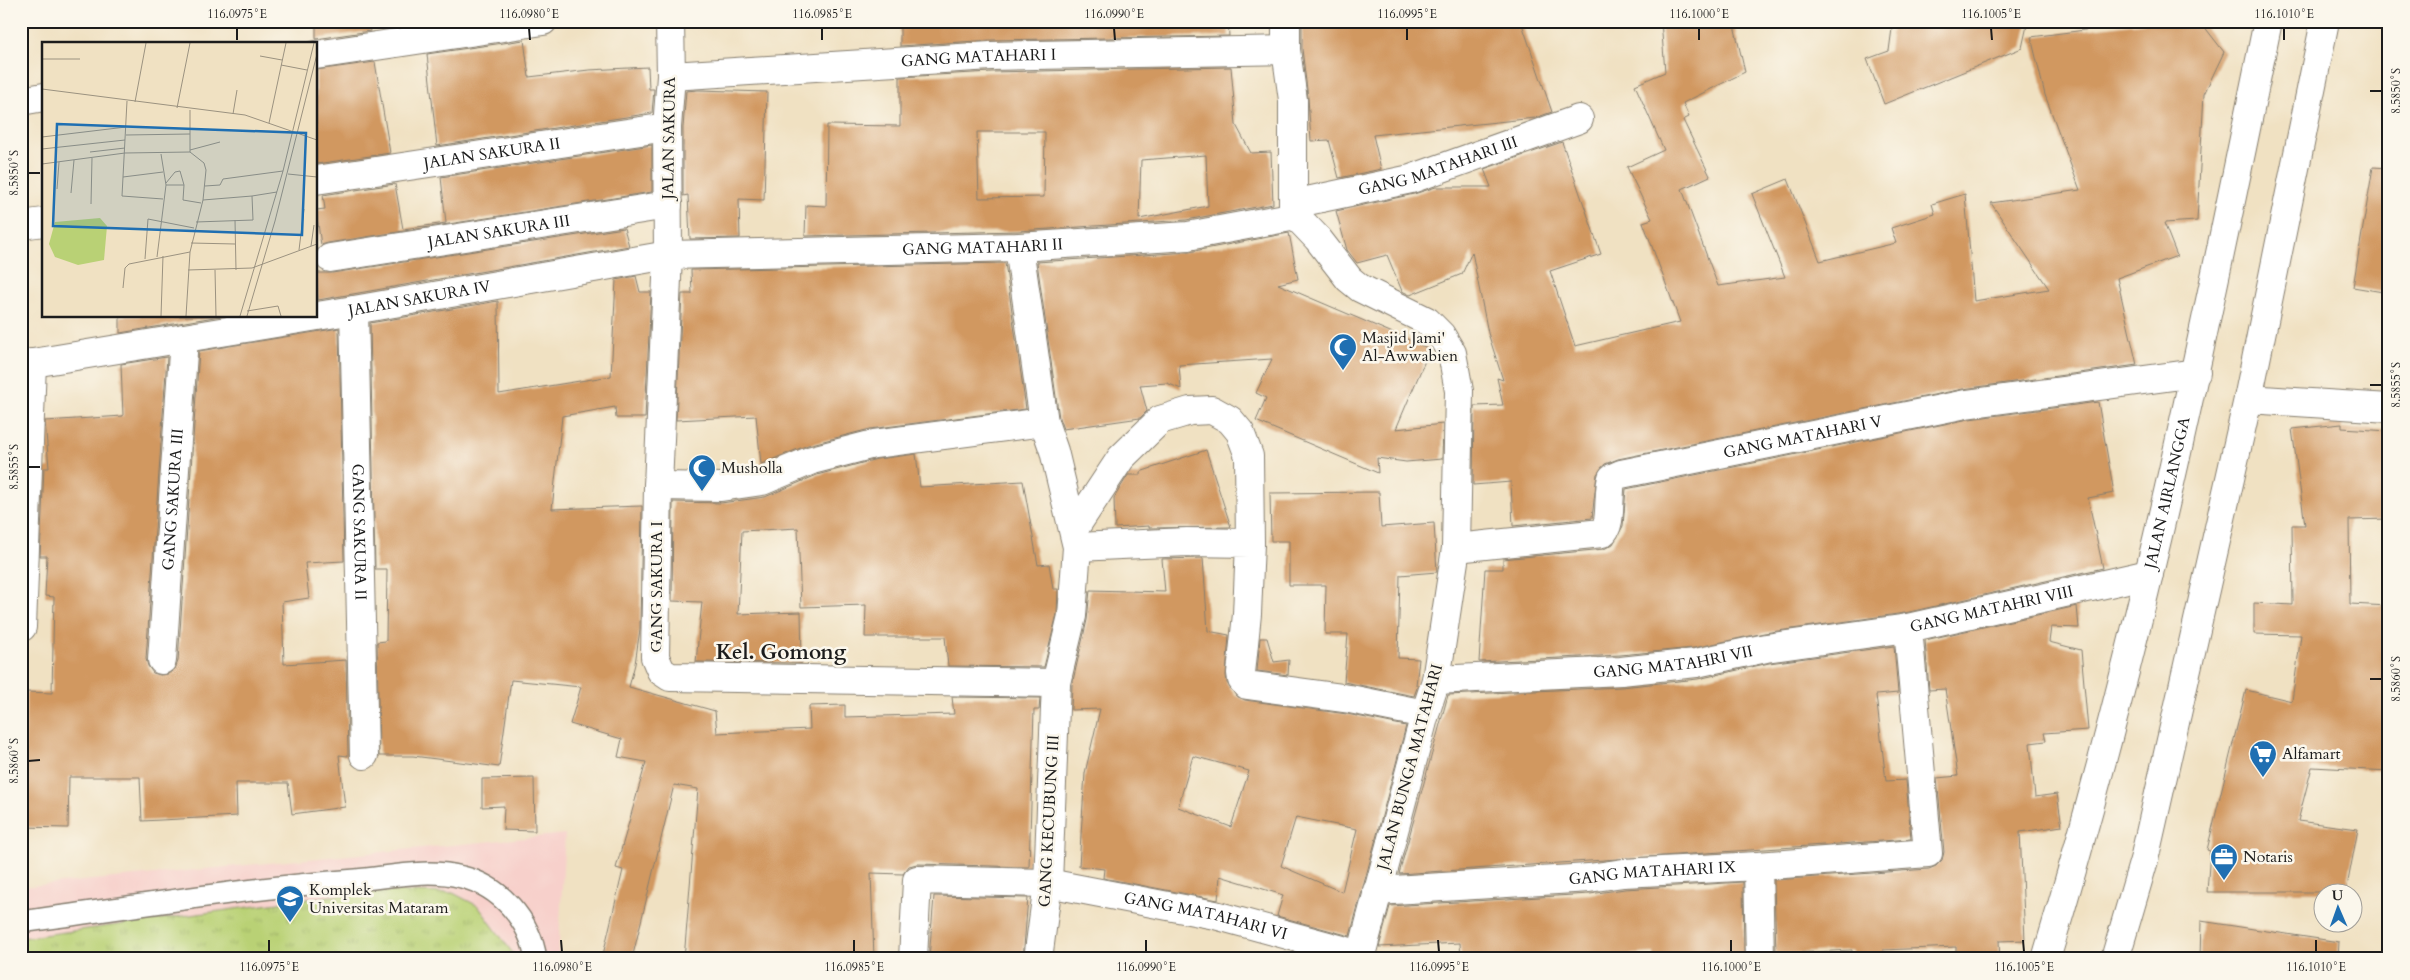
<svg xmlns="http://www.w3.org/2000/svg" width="2410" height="980" viewBox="0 0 2410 980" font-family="Cardo,serif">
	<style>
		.built { fill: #f7d0cb }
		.park { fill: url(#park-tufts); stroke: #6a7648 }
		.building { fill: #d19861; fill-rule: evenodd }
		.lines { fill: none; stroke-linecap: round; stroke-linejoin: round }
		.service-casing { stroke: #867e6f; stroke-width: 24 }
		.minor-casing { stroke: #867e6f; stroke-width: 30 }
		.secondary-casing { stroke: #867e6f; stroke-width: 30 }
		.service { stroke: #fff; stroke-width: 21 }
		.minor { stroke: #fff; stroke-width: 28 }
		.secondary { stroke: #fff; stroke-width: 28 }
		.ticks { fill: none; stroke: #1c1c1c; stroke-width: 2 }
		.labels { text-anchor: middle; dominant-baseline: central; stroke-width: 5; stroke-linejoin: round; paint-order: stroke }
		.street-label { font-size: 16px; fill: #1c1c1c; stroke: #fbf7ec }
		.poi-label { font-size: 16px; fill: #1c1c1c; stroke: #fbf7ec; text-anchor: start }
		.district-label { font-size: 21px; font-weight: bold; fill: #1c1c1c; stroke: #fbf7ec }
		.inset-road { fill: none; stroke: #9b9280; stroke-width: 1 }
		.view { fill: #1f6fb2; fill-opacity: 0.15; stroke: #1f6fb2; stroke-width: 2.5 }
		.inset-edge { fill: none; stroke: #1c1c1c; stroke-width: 2.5 }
		.neatline { fill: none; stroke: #1c1c1c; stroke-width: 2 }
		.ticks-label { font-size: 12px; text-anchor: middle; fill: #1c1c1c }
	</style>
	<defs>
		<pattern id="park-tufts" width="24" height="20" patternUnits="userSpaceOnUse" patternTransform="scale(1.25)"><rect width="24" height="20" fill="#b9d175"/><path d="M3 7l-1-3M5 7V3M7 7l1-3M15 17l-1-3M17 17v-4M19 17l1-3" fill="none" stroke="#9eb365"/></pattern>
	</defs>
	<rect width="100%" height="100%" fill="#fbf7ec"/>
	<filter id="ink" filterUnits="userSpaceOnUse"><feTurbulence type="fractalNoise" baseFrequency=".02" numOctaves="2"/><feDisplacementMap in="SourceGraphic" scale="10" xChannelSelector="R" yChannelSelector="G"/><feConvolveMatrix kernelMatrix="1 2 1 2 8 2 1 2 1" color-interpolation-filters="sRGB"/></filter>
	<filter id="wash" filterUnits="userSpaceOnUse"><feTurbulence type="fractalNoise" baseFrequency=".0096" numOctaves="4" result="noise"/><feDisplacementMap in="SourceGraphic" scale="20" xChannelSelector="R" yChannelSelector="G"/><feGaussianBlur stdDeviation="1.12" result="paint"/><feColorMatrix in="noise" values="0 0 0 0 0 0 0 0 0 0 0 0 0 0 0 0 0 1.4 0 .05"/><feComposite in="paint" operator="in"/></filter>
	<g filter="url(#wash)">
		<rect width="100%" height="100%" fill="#f0e1c2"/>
		<path class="built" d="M565,834L558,959H21V887Z"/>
		<path class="park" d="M367,891L453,893L478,906L517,959H21V938Z"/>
		<g id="blocks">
			<path class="building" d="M316,21H368L370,31L316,39Z
				M900,21H1228L1229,36L991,40L900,46Z
				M1302,21H1521L1552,112L1535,118L1373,135L1381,169L1339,178L1329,140L1311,141L1308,98L1302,49Z
				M1661,21H1733L1745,72L1683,103L1689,117L1683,120L1710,176L1682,189L1718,286L1785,277L1752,194L1788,179L1820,261L1896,243L1891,228L1935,214L1932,204L1965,194L1974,301L2049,289L1991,203L2080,190L2045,95L2031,37L2154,21H2200L2224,52L2204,94L2197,221L2164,223L2177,256L2117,278L2137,365L1963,389L1618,459L1605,464L1597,474L1592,518L1513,526L1511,482L1473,485L1474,406L1503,405L1497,378L1503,380L1488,333L1472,252L1462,274L1410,295L1402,291L1387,255L1357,263L1347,250L1336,211L1414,194L1436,187H1491L1484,169L1562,142L1601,254L1550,271L1575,346L1680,322L1643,222L1652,219L1627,167L1664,150L1635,85L1665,72Z
				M1893,21H2028L2022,48L1884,104L1867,59L1889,51Z
				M524,40L529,77L589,70L648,67L649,89H654L652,113L437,146L427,54Z
				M375,62L390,153L316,164V70Z
				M1231,67L1236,125L1251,153L1271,152L1273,204L1186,220L1018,231L805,236L806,205L826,206L827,125L900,126V77L992,72ZM977,132H1045L1044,197L979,198ZM1206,155L1208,206L1139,219L1141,160Z
				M698,90L767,92L764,200L739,199L740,238L690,239L688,195L683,196V128L686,91Z
				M652,145V192L328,243L321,245L316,210L325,209L323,195L395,184L403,229L446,223L441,177Z
				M2373,167L2389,168V293L2353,287Z
				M624,228L629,246L318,300L316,273H332Z
				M1289,233L1298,279L1278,284L1430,349L1396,429L1443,424L1442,459L1406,462L1377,458L1378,473L1256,421L1266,398L1256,393L1272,359L1179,365L1181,389L1167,383L1140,385L1147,411L1140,418L1063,429L1059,418L1037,262L1189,252Z
				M1005,263L1026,409L870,429L808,445L761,464L756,416L676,420L682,294H692L691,270Z
				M636,276L640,292H651L645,418H616L615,407L562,416L552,509L642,506L640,629L635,664L629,687L715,711L717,733L810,729L809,706L845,705V717L954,714L952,697L1040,698L1039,710H1034L1029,867L917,864L909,866L903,874L871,873L874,959H822V953L750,955V957L723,954V959H684L698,789L674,785L632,959H602L623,870L616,868L646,762L618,757L622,739L570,724L581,687L511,680L499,767L413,756H379L377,642L386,641L387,569H375L370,323L498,301L499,394L611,376L616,280Z
				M120,316H220L120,333Z
				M339,328L344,561L305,563L309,598L282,602L284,664L346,660L348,756L339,755L345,807L292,814L288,783H236L237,816L142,821L140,777H69L68,828L21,827V796H24L26,692L52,693L54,597L45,596L47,556H40L44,468H49L45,421L123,416L121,364L167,357L146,659L148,666L153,673L160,675L168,674L175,669L178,661L199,351Z
				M2098,402L2114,493L2088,498L2103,568L1905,613L1764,633L1694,648L1620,655L1479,662L1485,569H1503V559L1604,549L1613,544L1623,526L1626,489L1969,419Z
				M2342,424V428L2389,431V519L2349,520L2350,604L2389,606V771L2312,767L2298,821L2358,829L2346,892H2207L2210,851L2207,850L2246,690L2292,701L2301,635L2254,634V603L2293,605L2292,525H2305L2292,429Z
				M1206,450L1231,527L1149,528V526L1115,528L1114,498L1128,475H1140V472Z
				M916,454L920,487L1023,481L1038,565L1049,564L1053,589H1058L1057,614L1044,667L948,666L945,637H865L866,605L801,607L798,528L742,531L738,614L801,612L802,663L696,662L702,602L672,601L673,502L721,503L765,497L817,475L877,459Z
				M1379,492L1381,527L1434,523L1437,572L1400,575L1398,658L1419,659L1416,685H1418L1414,696L1344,682L1348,634H1325L1326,585H1289V541H1271L1270,493Z
				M1203,558L1208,631L1229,635L1226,675L1227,683L1236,696L1245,700L1347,714L1406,726L1350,936L1277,916L1283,895L1220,876L1218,900L1103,878L1104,869L1079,866L1085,773L1100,709L1071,710L1072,685L1087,620L1090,590L1165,592L1162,559ZM1193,756L1249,771L1231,827L1178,807ZM1296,817L1357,829L1342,892L1281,866Z
				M2077,606L2079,628L2051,627L2049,642L2081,650L2088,730L2044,733L2046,741L2030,743L2035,797L2057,794L2062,826L2020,832L2025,940L1999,941L2000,959H1956V947L1883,950V954L1852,955V950L1776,954L1774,880L1929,869L1936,866L1942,860L1944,852L1937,778L1958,776L1945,689L1929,690L1925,640Z
				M1260,638H1267L1274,662L1289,660L1288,675L1257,671Z
				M1894,646L1898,693L1876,695L1886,781L1906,780L1911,839L1399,874L1448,695L1622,687L1698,679L1769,663Z
				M534,778L535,831L503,830L504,806L482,807V779Z
				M1743,882L1744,959H1654V953L1561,959H1461L1460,943L1379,947L1390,906L1590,894L1625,889Z
				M934,896L1028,898L1023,959H929Z
				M2201,921L2339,942L2338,959H2200Z"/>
		</g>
	</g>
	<g filter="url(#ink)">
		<use href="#blocks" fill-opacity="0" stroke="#867e6f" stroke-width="1"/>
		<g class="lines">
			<g class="service-casing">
				<path id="service" d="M21,922C133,907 244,888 356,880C390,877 428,868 462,877C500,886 530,920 536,959"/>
			</g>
			<g class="minor-casing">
				<g id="minor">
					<path d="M670,21L671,76L667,127L668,255L658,486L655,657L661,671L670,677L1056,683"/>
					<path d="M1286,21V50L1293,100V204L1296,216L1318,239L1349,279L1360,288L1427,321L1441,335L1452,353L1459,391L1456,548L1436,680L1425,714L1360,959"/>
					<path d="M316,55L543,21"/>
					<path id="s1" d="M671,76L991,56L1286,50"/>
					<path d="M21,101L44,97"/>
					<path id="s2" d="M316,180L667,127"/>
					<path id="s3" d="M1293,204L1411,179L1579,119"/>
					<path d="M21,225L44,222"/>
					<path d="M1019,247L1044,422L1054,451L1077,547L1072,616L1056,683L1048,883L1038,959"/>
					<path id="s4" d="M330,258L668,205"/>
					<path id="s5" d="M354,310L364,755"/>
					<path id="s6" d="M21,365L354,310L668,255L1019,247L1188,236L1296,216"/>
					<path d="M2248,399L2389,408"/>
					<path d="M658,486L721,487L762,481L812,460L874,444L1044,422"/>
					<path d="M1074,529L1121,458L1160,420L1190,411L1212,410L1230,420L1240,432L1249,456L1250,543"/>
					<path d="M1077,547L1187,542L1250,543L1247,614L1241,673L1242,680L1247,685L1350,699L1425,714"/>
					<path id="s7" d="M1456,548L1602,533C1613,526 1607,491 1612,478L1621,474L1966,404L2196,373"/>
					<path d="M22,627L32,363"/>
					<path id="s8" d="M162,660L184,338"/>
					<path id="s9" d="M1436,680L1621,671L1696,663L1766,648L1908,628"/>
					<path d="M1758,866L1760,959"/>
					<path id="s10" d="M1377,891L1589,878L1623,873L1758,866L1928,853L1908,628L2149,574"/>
					<path id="s11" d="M913,959L917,880L1048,883L1215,915L1361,955"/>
				</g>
			</g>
			<g class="secondary-casing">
				<g id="secondary">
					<path id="s12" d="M2046,959C2139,651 2204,336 2268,21"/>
					<path d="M2115,959L2144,860L2248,399L2325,21"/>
				</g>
			</g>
			<use href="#service" class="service"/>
			<use href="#minor" class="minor"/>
			<use href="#secondary" class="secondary"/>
		</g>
	</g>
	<path class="ticks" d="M237,28V40M529,28L530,40M822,28V40M1114,28L1115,40M1407,28V40M1699,28V40M1991,28L1992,40M2284,28V40M2370,91H2382M28,173H40M2370,385H2382M28,467H40M2370,679H2382M28,761L40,760M269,940V952M561,940L562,952M854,940V952M1146,940V952M1438,940L1439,952M1731,940V952M2023,940L2024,952M2316,940V952"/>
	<defs>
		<g id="mosque-pin" transform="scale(1.4375)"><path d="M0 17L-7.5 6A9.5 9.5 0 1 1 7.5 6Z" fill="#1f6fb2" stroke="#fbf7ec"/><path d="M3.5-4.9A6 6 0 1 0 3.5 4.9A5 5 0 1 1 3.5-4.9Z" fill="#fff"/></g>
		<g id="supermarket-pin" transform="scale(1.4375)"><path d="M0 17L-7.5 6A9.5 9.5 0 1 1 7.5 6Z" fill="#1f6fb2" stroke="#fbf7ec"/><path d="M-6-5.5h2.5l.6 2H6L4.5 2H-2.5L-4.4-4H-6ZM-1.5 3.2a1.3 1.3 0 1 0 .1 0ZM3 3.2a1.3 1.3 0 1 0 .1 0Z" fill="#fff"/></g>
		<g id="office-pin" transform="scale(1.4375)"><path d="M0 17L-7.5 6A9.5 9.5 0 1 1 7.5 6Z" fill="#1f6fb2" stroke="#fbf7ec"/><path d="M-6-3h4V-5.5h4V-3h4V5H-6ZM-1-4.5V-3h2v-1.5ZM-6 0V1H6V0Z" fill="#fff"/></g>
		<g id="university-pin" transform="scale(1.4375)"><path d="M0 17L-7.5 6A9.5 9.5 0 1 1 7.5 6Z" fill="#1f6fb2" stroke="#fbf7ec"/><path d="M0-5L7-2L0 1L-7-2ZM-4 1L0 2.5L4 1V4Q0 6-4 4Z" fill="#fff"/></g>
	</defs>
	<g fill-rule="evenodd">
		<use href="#mosque-pin" x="1343" y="347"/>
		<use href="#mosque-pin" x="702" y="468"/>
		<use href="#supermarket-pin" x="2263" y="754"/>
		<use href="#office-pin" x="2224" y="857"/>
		<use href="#university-pin" x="290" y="899"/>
	</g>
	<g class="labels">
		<g class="street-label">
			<text stroke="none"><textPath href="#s1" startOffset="308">GANG MATAHARI I</textPath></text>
			<text transform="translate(669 138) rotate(-89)">JALAN SAKURA</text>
			<text stroke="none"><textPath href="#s2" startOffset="178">JALAN SAKURA II</textPath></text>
			<text stroke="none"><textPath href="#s3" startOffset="150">GANG MATAHARI III</textPath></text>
			<text stroke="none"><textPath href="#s4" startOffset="171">JALAN SAKURA III</textPath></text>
			<text stroke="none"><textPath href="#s6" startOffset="971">GANG MATAHARI II</textPath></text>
			<text stroke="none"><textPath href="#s6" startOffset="404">JALAN SAKURA IV</textPath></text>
			<text stroke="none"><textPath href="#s7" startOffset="399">GANG MATAHARI V</textPath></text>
			<text stroke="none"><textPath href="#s12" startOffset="482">JALAN AIRLANGGA</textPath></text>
			<text stroke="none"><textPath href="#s8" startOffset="161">GANG SAKURA III</textPath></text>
			<text stroke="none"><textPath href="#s5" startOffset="222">GANG SAKURA II</textPath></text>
			<text transform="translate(657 587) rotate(-90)">GANG SAKURA I</text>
			<text stroke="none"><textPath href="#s10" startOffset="864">GANG MATAHRI VIII</textPath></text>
			<text stroke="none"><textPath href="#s9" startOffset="238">GANG MATAHRI VII</textPath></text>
			<text transform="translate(1410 767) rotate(-75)">JALAN BUNGA MATAHARI</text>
			<text transform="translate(1049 821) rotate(-87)">GANG KECUBUNG III</text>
			<text stroke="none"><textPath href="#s10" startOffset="276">GANG MATAHARI IX</textPath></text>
			<text stroke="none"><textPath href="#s11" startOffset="371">GANG MATAHARI VI</textPath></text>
		</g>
		<g class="poi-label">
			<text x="1362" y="338">Masjid Jami'<tspan x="1362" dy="18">Al-Awwabien</tspan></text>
			<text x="721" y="468">Musholla</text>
			<text x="2282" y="754">Alfamart</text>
			<text x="2243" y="857">Notaris</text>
			<text x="309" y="890">Komplek<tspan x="309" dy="18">Universitas Mataram</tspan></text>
		</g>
		<g class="district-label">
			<text x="781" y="652">Kel. Gomong</text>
		</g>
	</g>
	<g transform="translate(42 42)">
		<rect width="275" height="275" fill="#f0e1c2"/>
		<path d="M58,176L65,184L62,218L36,223L13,215L7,202L13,180Z" fill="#b9d175"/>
		<path class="inset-road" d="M218,14L240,18M0,17H38M239,23L265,28M0,47L203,73L275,98M85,59L80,154L121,157M93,60L104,1M135,66L148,1M191,72L195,48M227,81L244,1M84,93L148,92M0,95L84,85M0,107L83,98M148,108L178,100M48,110L83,106M0,122L83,111L148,110M246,132L275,135M81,135L121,130M124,141L133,130L138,129L142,143M124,143H142L141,158L159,161M163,144L178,143L181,137L241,129M15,147L17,120M29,151L32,118M161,158L210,154M49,162L50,116M193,178L194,228M154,180L211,178L210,154L235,150M149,201L193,202M269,204L272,183M257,208L262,167M115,215L124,143L119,112M103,217L106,177L152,186M146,228L210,226L275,202M173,228L174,274M81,246L83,226L87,222L148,210M205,269L236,264L239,274M119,274L121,214M144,274L148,210L161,158L164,128L162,121L148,110V68M198,274L241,129L272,1M205,274L233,179L275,12"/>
		<path class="view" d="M15,82L264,91L260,193L11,184Z"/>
		<rect width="275" height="275" class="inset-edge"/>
	</g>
	<rect width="2410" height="980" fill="none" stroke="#fbf7ec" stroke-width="55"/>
	<g transform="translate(2338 908) rotate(358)"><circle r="24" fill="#fbf7ec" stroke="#a29f99"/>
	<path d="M0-4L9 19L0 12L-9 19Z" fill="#1f6fb2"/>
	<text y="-8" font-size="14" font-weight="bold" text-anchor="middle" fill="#1c1c1c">U</text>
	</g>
	<rect x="28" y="28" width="2354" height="924" class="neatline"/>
	<g class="ticks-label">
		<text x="237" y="18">116.0975°E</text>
		<text x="529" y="18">116.0980°E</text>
		<text x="822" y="18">116.0985°E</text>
		<text x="1114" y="18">116.0990°E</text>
		<text x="1407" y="18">116.0995°E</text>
		<text x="1699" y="18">116.1000°E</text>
		<text x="1991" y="18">116.1005°E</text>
		<text x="2284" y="18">116.1010°E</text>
		<text transform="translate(2396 91) rotate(-90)" y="4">8.5850°S</text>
		<text transform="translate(14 173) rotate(-90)" y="4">8.5850°S</text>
		<text transform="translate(2396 385) rotate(-90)" y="4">8.5855°S</text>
		<text transform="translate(14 467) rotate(-90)" y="4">8.5855°S</text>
		<text transform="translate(2396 679) rotate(-90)" y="4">8.5860°S</text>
		<text transform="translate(14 761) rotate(-90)" y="4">8.5860°S</text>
		<text x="269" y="971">116.0975°E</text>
		<text x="562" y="971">116.0980°E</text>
		<text x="854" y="971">116.0985°E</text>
		<text x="1146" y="971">116.0990°E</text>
		<text x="1439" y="971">116.0995°E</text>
		<text x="1731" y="971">116.1000°E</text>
		<text x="2024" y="971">116.1005°E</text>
		<text x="2316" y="971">116.1010°E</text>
	</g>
</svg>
